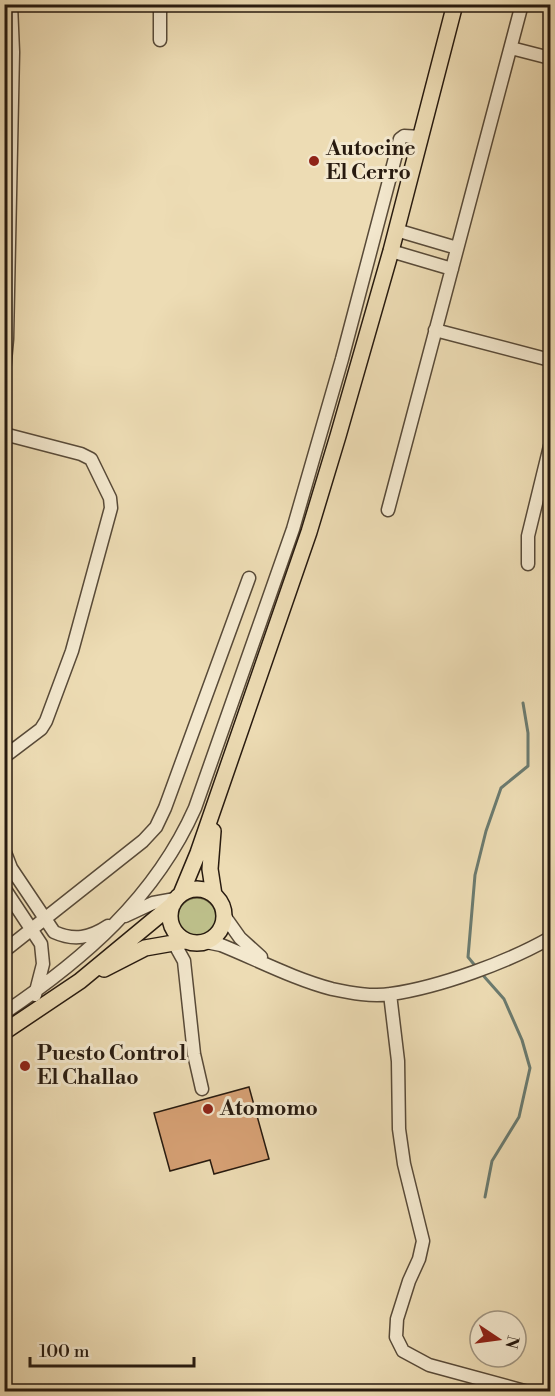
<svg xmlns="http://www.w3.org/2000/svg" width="555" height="1396" viewBox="0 0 555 1396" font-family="'Libre Bodoni',serif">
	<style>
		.green { fill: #bdbf8a; stroke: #726c4c; stroke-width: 1.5 }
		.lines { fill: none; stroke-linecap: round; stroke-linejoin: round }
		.stream { stroke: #6b7b70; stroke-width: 3 }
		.building { fill: #d7a175; stroke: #271a0f; stroke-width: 1.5 }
		.minor-casing { stroke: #584a38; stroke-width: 15 }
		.major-casing { stroke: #271a0f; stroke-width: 18 }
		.minor { stroke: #f3e8ce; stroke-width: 12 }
		.major { stroke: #eddcb4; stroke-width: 15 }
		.poi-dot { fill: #8f2418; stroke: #f3e8ce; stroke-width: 2 }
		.labels { text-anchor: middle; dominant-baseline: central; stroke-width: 6; stroke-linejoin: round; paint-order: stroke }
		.poi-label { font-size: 21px; font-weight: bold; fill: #271a0f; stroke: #f3e8ce; text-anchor: start }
	</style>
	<rect width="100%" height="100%" fill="#eddcb4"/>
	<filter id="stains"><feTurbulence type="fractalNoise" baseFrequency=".00333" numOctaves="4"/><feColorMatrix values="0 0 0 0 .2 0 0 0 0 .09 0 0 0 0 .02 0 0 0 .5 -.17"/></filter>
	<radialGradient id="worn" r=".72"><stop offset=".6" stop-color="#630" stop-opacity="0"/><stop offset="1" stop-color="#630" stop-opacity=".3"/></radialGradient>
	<path class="green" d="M178 917a19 19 0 1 1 38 0a19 19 0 1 1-38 0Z"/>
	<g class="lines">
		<path class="stream" d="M477,968L468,957L475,875L486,831L501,788L528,766V733L523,703
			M481,973L504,999L522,1040L530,1068L519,1117L492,1161L485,1197"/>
	</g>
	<path class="building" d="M249,1087L269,1159L214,1174L210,1160L170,1171L154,1113Z"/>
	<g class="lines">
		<g class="minor-casing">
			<path id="minor" d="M160,4V40
				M511,48L550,58
				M396,230L457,248
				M391,251L452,269
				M435,330L550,360
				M4,372L7,339L13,52L11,4
				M4,434L81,454L91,459L110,498L111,508L72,651L46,721L41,729L4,757
				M388,510L522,4
				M528,564V536L550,446
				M4,850L11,868L54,932C74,941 90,938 108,926
				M4,888L41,944L43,964L35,995
				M223,914L240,938L261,957
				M125,916L153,903L175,899
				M206,942L221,945C258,960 294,979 332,989C351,993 372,997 391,994C440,987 508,962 550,938
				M174,943L184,961L194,1054L202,1089
				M4,951L143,841L156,827L165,808L249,578
				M390,994L398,1061L399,1129L404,1164L423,1241L419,1259L409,1281L397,1319L396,1337L403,1351L429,1365L528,1392
				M4,1013C84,959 155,898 195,808L293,529L342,359L400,139L404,136L421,137"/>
		</g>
		<g class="major-casing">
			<path id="major" d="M213,831L210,869L214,895
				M170 916a27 27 0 1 1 54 0a27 27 0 1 1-54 0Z
				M181,894L198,853L309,532L338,436L391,251L455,4
				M104,969L145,948L185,941
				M4,1032L80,981L173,904"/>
		</g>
		<use href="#minor" class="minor"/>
		<use href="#major" class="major"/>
	</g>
	<g class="poi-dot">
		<circle cx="314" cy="161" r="6"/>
		<circle cx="25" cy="1066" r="6"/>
		<circle cx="208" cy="1109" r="6"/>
	</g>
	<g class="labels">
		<g class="poi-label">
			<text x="326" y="149">Autocine<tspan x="326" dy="24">El Cerro</tspan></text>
			<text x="37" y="1054">Puesto Control<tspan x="37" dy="24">El Challao</tspan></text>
			<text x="220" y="1109">Atomomo</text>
		</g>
	</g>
	<rect width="555" height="1396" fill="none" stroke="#eddcb4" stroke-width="24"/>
	<rect x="6" y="6" width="543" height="1384" fill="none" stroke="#271a0f" stroke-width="3"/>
	<rect x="12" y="12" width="531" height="1372" fill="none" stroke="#271a0f" stroke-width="1.5"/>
	<g transform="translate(498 1339) rotate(103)"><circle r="28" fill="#f3e8ce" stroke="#a19682" stroke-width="1.5"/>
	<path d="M0-4.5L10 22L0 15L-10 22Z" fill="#8f2418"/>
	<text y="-9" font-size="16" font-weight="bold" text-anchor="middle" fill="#271a0f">N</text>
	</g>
	<path d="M30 1357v9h164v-9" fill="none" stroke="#271a0f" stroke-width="3"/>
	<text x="39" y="1357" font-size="18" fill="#271a0f" stroke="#f3e8ce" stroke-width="4.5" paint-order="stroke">100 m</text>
	<rect width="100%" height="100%" filter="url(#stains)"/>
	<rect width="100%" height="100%" fill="url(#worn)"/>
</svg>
